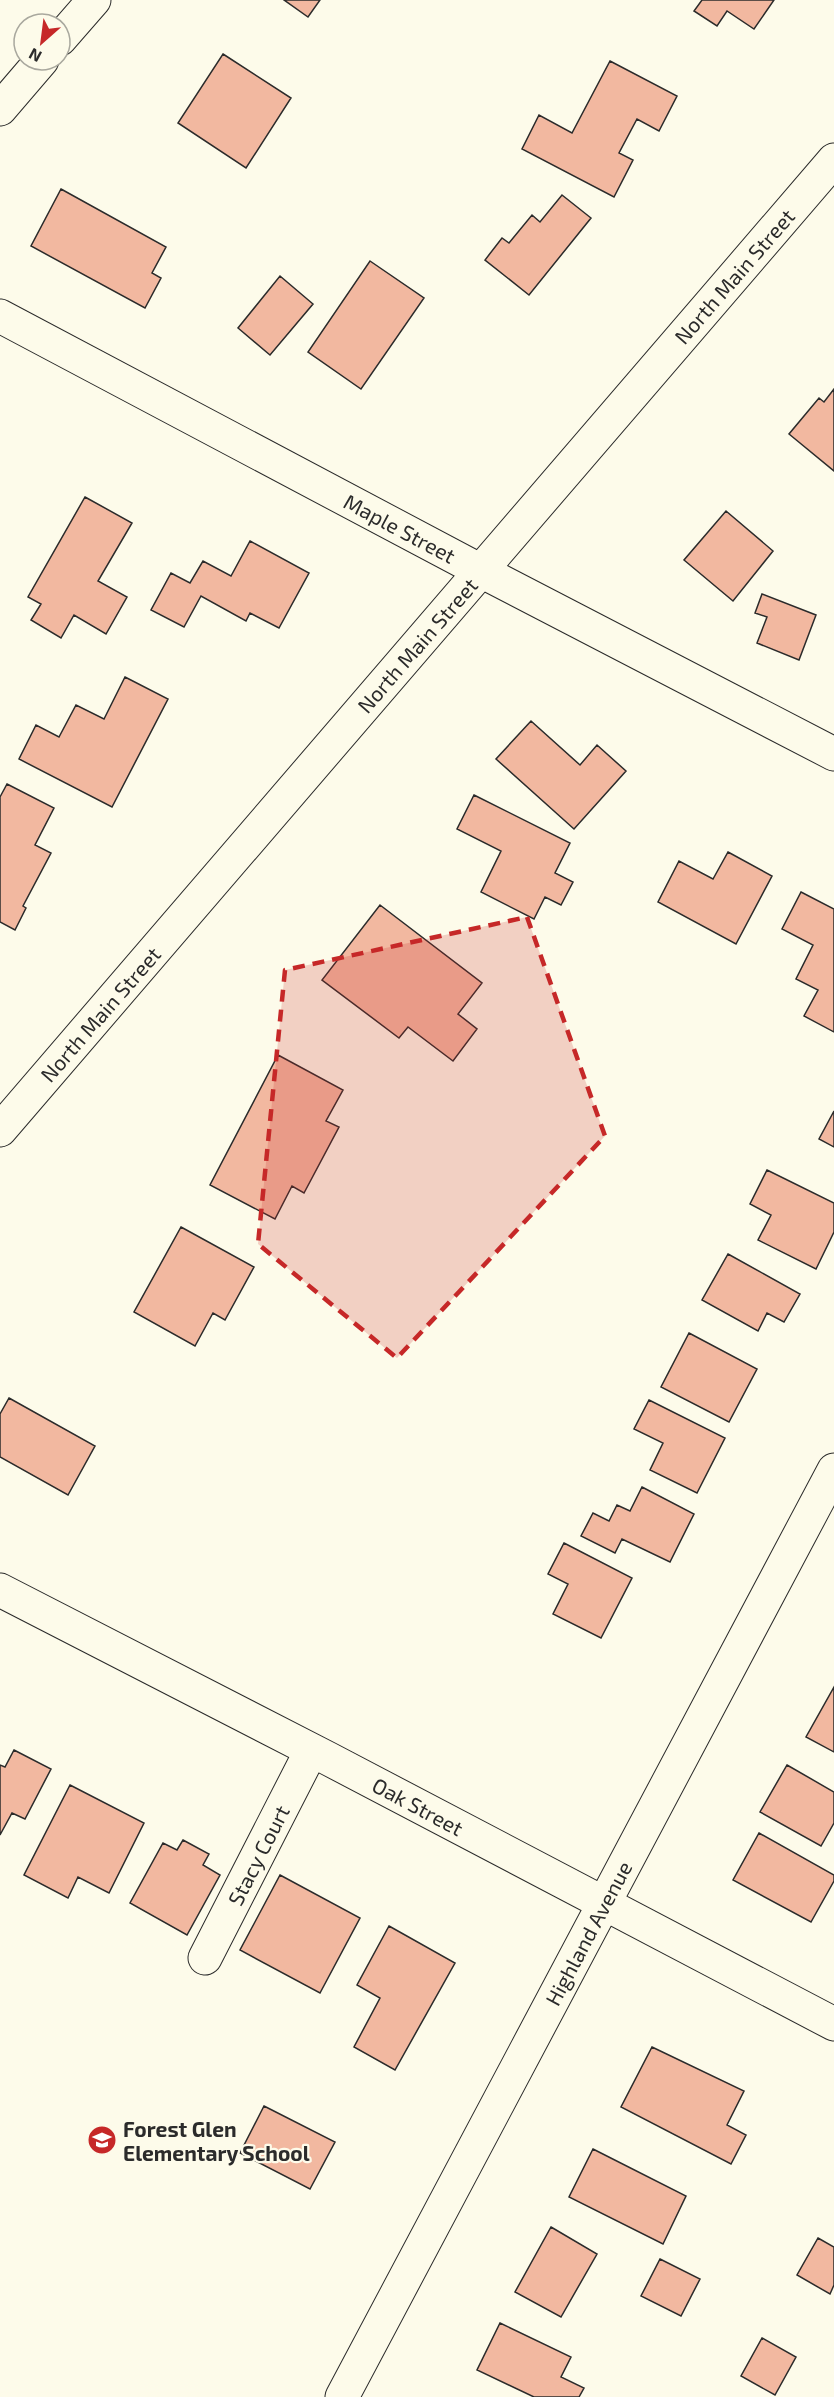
<svg xmlns="http://www.w3.org/2000/svg" width="834" height="2397" viewBox="0 0 834 2397" font-family="'Exo 2',sans-serif">
	<style>
		.building { fill: #f2b8a0; stroke: #2b2b2b; stroke-width: 1.5 }
		.lines { fill: none; stroke-linecap: round; stroke-linejoin: round }
		.minor-casing { stroke: #2b2b2b; stroke-width: 35 }
		.tertiary-casing { stroke: #2b2b2b; stroke-width: 35 }
		.minor { stroke: #fdfbea; stroke-width: 33 }
		.tertiary { stroke: #fdfbea; stroke-width: 33 }
		.marked { fill: #c62828; fill-opacity: 0.2; stroke: #c62828; stroke-width: 4.5; stroke-dasharray: 12 8; stroke-linejoin: round }
		.labels { text-anchor: middle; dominant-baseline: central; stroke-width: 4.5; stroke-linejoin: round; paint-order: stroke }
		.street-label { font-size: 21px; fill: #2b2b2b; stroke: #fdfbea }
		.poi-label { font-size: 21px; font-weight: bold; fill: #2b2b2b; stroke: #fdfbea; text-anchor: start }
	</style>
	<rect width="100%" height="100%" fill="#fdfbea"/>
	<path class="building" d="M284,0H320L308,17Z
		M702,0H774L754,29L727,11L717,26L694,11Z
		M223,54L291,98L246,168L178,123Z
		M610,61L677,96L659,131L637,119L619,153L633,160L614,197L522,149L539,115L572,133Z
		M61,189L166,247L152,273L161,278L145,308L31,246Z
		M562,195L591,218L529,295L485,260L502,238L509,243L532,215L540,222Z
		M370,261L424,298L361,389L308,352Z
		M280,276L313,304L270,355L238,328Z
		M834,389V471L789,434L819,398L824,402Z
		M85,497L132,523L98,581L127,597L106,634L74,615L61,638L31,620L41,604L28,597Z
		M726,511L773,551L733,601L684,560Z
		M250,541L309,573L279,628L250,613L246,621L201,596L184,627L151,610L171,573L190,583L203,561L231,576Z
		M762,594L816,615L799,660L757,643L767,617L755,613Z
		M125,677L168,699L112,807L19,759L36,725L59,737L76,705L104,719Z
		M531,721L580,765L597,745L626,771L574,829L496,759Z
		M7,784L54,808L35,845L51,853L23,906L26,908L15,930L0,922V797Z
		M474,795L570,843L555,873L573,882L561,905L545,897L534,919L481,892L501,851L457,829Z
		M728,852L772,876L736,944L658,902L679,861L713,879Z
		M801,892L834,909V1032L804,1016L818,990L796,979L813,945L782,929Z
		M380,905L482,983L458,1014L477,1029L453,1061L408,1027L399,1038L322,980Z
		M278,1055L343,1090L326,1121L339,1127L304,1193L292,1186L275,1219L210,1185Z
		M834,1111V1147L819,1139Z
		M767,1170L834,1203V1232L816,1269L758,1240L771,1215L750,1204Z
		M181,1227L254,1267L225,1320L213,1313L195,1346L134,1312Z
		M728,1254L800,1294L784,1322L767,1313L758,1331L702,1300Z
		M689,1333L757,1369L729,1422L661,1387Z
		M9,1398L95,1446L68,1495L0,1457V1414Z
		M649,1400L725,1438L697,1493L650,1470L663,1443L634,1429Z
		M642,1487L694,1514L670,1562L622,1539L615,1553L581,1536L593,1513L609,1521L617,1505L630,1511Z
		M564,1543L632,1578L601,1638L553,1614L568,1584L548,1574Z
		M834,1687V1752L806,1737Z
		M14,1750L51,1769L25,1819L12,1813L0,1835V1765L5,1767Z
		M787,1765L834,1792V1823L821,1846L760,1812Z
		M70,1785L144,1823L109,1893L78,1877L68,1898L24,1875Z
		M759,1833L834,1875V1881L811,1922L733,1880Z
		M183,1840L209,1854L203,1865L220,1875L187,1935L130,1903L163,1843L177,1850Z
		M280,1875L360,1918L320,1993L240,1950Z
		M389,1926L455,1963L395,2070L354,2047L380,1998L357,1985Z
		M652,2047L744,2091L727,2125L746,2135L731,2164L621,2107Z
		M264,2106L335,2142L310,2189L240,2153Z
		M593,2149L686,2196L663,2244L569,2197Z
		M551,2227L597,2254L561,2317L515,2292Z
		M818,2238L834,2247V2285L830,2294L797,2275Z
		M660,2259L700,2279L681,2316L641,2296Z
		M500,2323L571,2357L561,2377L584,2388L579,2397H534L477,2370Z
		M762,2338L796,2357L775,2395L741,2376Z"/>
	<g class="lines">
		<g class="minor-casing">
			<path id="minor" d="M60,39L94,0
				M0,109L42,60
				M0,316L481,571L834,754
				M0,1590L329,1759L834,2024
				M205,1958L311,1751
				M342,2397L834,1470"/>
		</g>
		<g class="tertiary-casing">
			<path id="tertiary" d="M0,1130L834,160"/>
		</g>
		<use href="#minor" class="minor"/>
		<use href="#tertiary" class="tertiary"/>
	</g>
	<path class="marked" d="M527,917L605,1136L397,1358L258,1244L285,970Z"/>
	<defs>
		<g id="school-disc" transform="scale(1.5)"><circle r="9.5" fill="#c62828" stroke="#fdfbea"/><path d="M0-5L7-2L0 1L-7-2ZM-4 1L0 2.5L4 1V4Q0 6-4 4Z" fill="#fff"/></g>
	</defs>
	<g fill-rule="evenodd">
		<use href="#school-disc" x="102" y="2140"/>
	</g>
	<g class="labels">
		<g class="street-label">
			<text transform="translate(734 276) rotate(-49)">North Main Street</text>
			<text transform="translate(400 528) rotate(28)">Maple Street</text>
			<text transform="translate(417 645) rotate(-49)">North Main Street</text>
			<text transform="translate(100 1014) rotate(-49)">North Main Street</text>
			<text transform="translate(418 1806) rotate(28)">Oak Street</text>
			<text transform="translate(258 1855) rotate(-63)">Stacy Court</text>
			<text transform="translate(588 1933) rotate(-62)">Highland Avenue</text>
		</g>
		<g class="poi-label">
			<text x="123" y="2128">Forest Glen<tspan x="123" dy="24">Elementary School</tspan></text>
		</g>
	</g>
	<g transform="translate(42 42) rotate(208)"><circle r="28" fill="#fdfbea" stroke="#a9a89e" stroke-width="1.5"/>
	<path d="M0-4.5L10 22L0 15L-10 22Z" fill="#c62828"/>
	<text y="-9" font-size="16" font-weight="bold" text-anchor="middle" fill="#2b2b2b">N</text>
	</g>
</svg>
